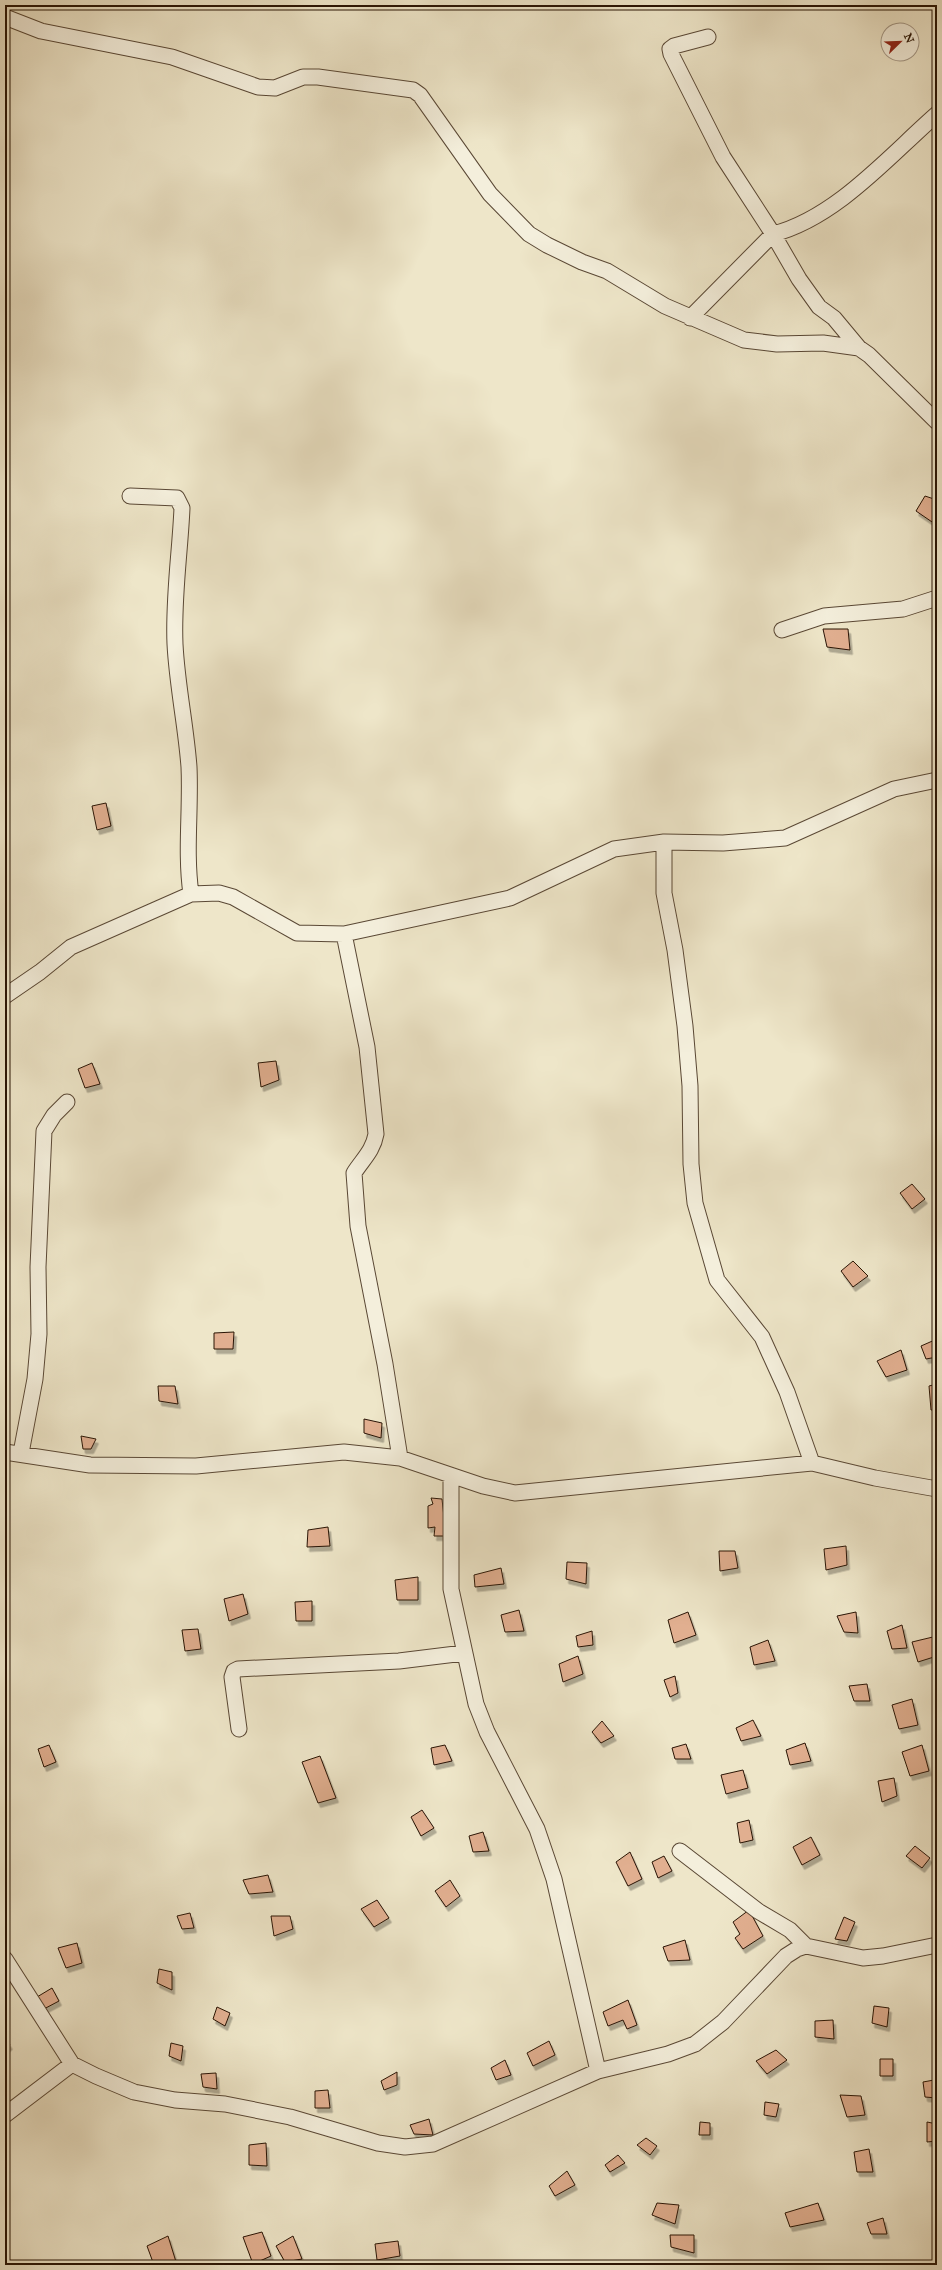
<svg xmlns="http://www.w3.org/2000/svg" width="942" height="2270" viewBox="0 0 942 2270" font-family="'IM FELL Great Primer',serif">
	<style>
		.building { fill: #e1af90; stroke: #291404; filter: url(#shadow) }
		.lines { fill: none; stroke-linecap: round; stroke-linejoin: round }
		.minor-casing { stroke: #5a4835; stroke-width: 17 }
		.minor { stroke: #f4efdc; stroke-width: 15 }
	</style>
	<defs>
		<filter id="shadow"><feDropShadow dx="2.5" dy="4.5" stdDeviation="0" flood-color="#0004"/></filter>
	</defs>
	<rect width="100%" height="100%" fill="#eee6c9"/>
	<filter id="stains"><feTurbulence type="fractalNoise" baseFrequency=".005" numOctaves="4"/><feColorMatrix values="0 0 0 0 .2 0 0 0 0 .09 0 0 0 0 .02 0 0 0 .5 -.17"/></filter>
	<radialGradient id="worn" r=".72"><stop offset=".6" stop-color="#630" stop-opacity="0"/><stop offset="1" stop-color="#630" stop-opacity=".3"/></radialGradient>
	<path class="building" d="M925,496L937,500L935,524L916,511Z
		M823,629H848L850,650L827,647Z
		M106,803L111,826L97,830L92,806Z
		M276,1061L279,1080L261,1087L258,1063Z
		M92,1063L100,1084L85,1088L78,1069Z
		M912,1184L925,1199L912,1209L900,1193Z
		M853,1261L868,1276L853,1287L841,1271Z
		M234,1332L233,1349H214V1333Z
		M937,1339V1357L926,1359L921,1346Z
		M901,1350L907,1370L886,1377L877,1361Z
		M937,1384V1410H931L929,1386Z
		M158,1386H175L178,1404L159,1401Z
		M364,1419L382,1423L381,1438L364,1433Z
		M81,1436L96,1439L91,1449H83Z
		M431,1498L442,1499L446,1536H434L435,1527L428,1528V1506L433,1504Z
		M328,1527L330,1546L307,1547L308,1530Z
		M846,1546L847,1565L826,1570L824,1549Z
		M719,1551H735L738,1568L720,1571Z
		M567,1562L587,1563L586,1584L566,1579Z
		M501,1568L504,1584L475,1587L474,1575Z
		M418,1577V1600H397L395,1580Z
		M243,1594L248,1614L229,1621L224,1599Z
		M312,1601V1621H296L295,1602Z
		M519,1610L524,1631L505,1632L501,1615Z
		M688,1612L696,1635L674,1643L668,1620Z
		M856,1612L858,1633L844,1632L837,1616Z
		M902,1625L907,1648L892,1649L887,1631Z
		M198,1629L201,1649L185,1651L182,1630Z
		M592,1631L593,1645L578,1647L576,1636Z
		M937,1636V1656L918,1662L912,1642Z
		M768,1640L775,1661L754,1665L750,1647Z
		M578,1656L583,1674L563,1682L559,1664Z
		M675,1676L678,1693L670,1697L664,1680Z
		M867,1684L870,1701H854L849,1686Z
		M912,1699L918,1725L899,1729L892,1705Z
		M753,1720L761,1736L741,1741L736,1728Z
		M602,1721L614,1736L601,1743L592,1732Z
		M805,1743L811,1761L790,1765L786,1750Z
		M686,1744L691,1759H675L672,1748Z
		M49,1745L56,1762L44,1767L38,1749Z
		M445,1745L452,1761L434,1765L431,1748Z
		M922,1745L929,1771L910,1776L902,1752Z
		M320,1756L336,1798L318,1803L302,1762Z
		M743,1770L748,1788L726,1794L721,1775Z
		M894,1778L897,1796L882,1802L878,1781Z
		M422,1810L434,1828L421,1836L411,1817Z
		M749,1820L753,1840L740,1843L737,1823Z
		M483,1832L489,1851L473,1852L469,1836Z
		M811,1837L820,1855L802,1865L793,1847Z
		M915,1846L930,1858L922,1868L906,1856Z
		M630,1852L642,1879L628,1886L616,1862Z
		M664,1856L672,1871L658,1878L652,1862Z
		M268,1875L273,1892L249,1894L243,1880Z
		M450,1880L460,1896L446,1907L435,1891Z
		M377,1900L389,1918L374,1927L361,1909Z
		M749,1910L763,1936L743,1949L735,1938L740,1934L733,1922Z
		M190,1913L194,1928L182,1929L177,1916Z
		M271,1916H290L293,1929L274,1936Z
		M844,1917L855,1922L847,1941L835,1939Z
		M685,1940L690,1960L668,1961L663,1947Z
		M77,1943L82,1963L66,1968L58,1948Z
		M159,1969L172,1972V1990L157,1983Z
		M52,1988L59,2001L42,2010L37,1997Z
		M628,2000L637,2025L627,2029L623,2020L608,2026L603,2012Z
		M874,2006L889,2008L887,2027L872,2023Z
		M217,2007L230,2013L225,2026L213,2019Z
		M833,2020L834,2039L815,2037V2021Z
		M5,2038L10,2045L5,2049Z
		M549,2041L555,2055L533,2066L527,2053Z
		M171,2043L183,2046L181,2061L169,2056Z
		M776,2050L787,2060L767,2074L756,2061Z
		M880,2059H893V2076H880Z
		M505,2060L511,2075L496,2080L491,2068Z
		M397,2072V2085L384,2090L381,2081Z
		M216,2073L217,2089L203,2087L201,2074Z
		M934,2080L937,2098L925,2097L923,2082Z
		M328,2090L330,2108H315V2091Z
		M840,2095L861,2096L865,2115L847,2117Z
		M765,2102L779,2104L776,2117L764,2115Z
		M429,2119L433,2135L414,2134L410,2125Z
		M700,2122L710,2123V2135H699Z
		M927,2122L937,2124V2141L927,2142Z
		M646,2138L657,2146L650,2155L637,2145Z
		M266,2143L267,2166L249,2165V2145Z
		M869,2149L873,2172H857L854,2152Z
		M618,2155L625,2163L610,2172L605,2165Z
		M567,2171L575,2185L555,2196L549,2186Z
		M657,2203L679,2205L675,2224L652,2215Z
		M818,2203L824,2220L790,2227L785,2213Z
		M883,2218L887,2234H871L867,2223Z
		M262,2232L271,2256L253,2264L243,2237Z
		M670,2235H694V2253L671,2247Z
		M168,2236L177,2265H154L147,2246Z
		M293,2236L302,2259L285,2262L276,2246Z
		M398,2241L400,2256L377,2260L375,2244Z"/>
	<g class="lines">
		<g class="minor-casing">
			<path id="minor" d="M5,17L41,31L172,57L258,87L275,88L303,77H318L413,90L420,95L490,194L529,234L547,245L582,262L607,271L665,306L744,340L777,344L823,343L859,348
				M708,37L674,46L670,49L671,54L723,157L773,234L799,279L819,307L834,318L859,348L869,355L937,422
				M690,318L773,234C836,218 889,156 937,114
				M130,496L177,498L182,508C180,553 173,598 175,644C177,685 186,726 189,767C191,809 185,852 191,894
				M782,630L824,616L903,609L937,598
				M664,842V893L675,950L685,1026L690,1086L691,1164L695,1203L717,1280L762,1337L787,1392L812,1463
				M344,934L367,1047L376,1134C373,1151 363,1159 354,1173L358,1226L385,1364L400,1458
				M5,996L40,972L71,947L191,894L219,893L233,897L297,933L344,934L510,898L614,849L664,842L723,843L785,838L894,789L937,780
				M5,1452L90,1465L196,1466L344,1452L400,1458L483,1486L515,1493L812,1463L875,1478L937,1489
				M21,1453L35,1379L39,1334L38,1267L44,1131L54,1115L67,1102
				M451,1476V1589L476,1704L487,1732L537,1829L554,1879L598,2071
				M239,1729L232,1677L234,1671L238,1669L399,1661L464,1653
				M680,1851L758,1911L790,1930L806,1946
				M5,1959L72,2064L96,2076L134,2092L175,2100L225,2104L290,2117L378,2143L405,2147L433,2144L598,2071L668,2054L695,2044L723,2022L786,1956L797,1949L806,1946L863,1958L883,1956L937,1945
				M5,2115L72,2064"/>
		</g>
		<use href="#minor" class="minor"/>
	</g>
	<rect width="942" height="2270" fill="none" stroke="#eee6c9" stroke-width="20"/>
	<rect x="6" y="6" width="930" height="2258" fill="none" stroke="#291404" stroke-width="2"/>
	<rect x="10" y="10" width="922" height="2250" fill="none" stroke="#291404"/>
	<g transform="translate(900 42) rotate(67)"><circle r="19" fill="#f4efdc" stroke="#a39786"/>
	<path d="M0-3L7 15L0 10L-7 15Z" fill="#8f2418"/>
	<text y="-6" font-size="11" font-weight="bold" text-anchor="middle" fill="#291404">N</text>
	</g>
	<rect width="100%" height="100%" filter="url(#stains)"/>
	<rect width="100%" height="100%" fill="url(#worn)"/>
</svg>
